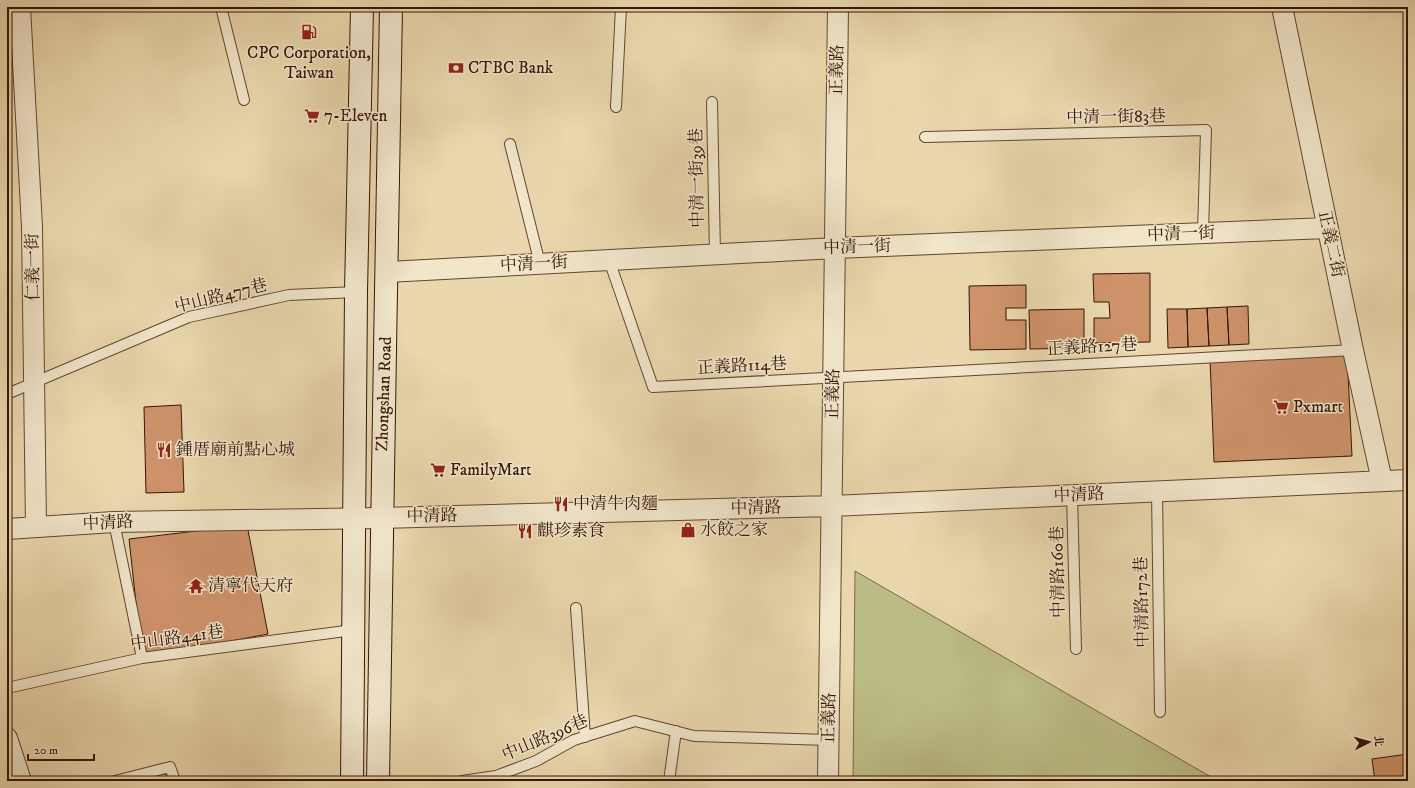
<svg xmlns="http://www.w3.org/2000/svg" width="1415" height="788" viewBox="0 0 1415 788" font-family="'IM FELL DW Pica','Noto Serif TC',serif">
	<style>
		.green { fill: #bcbd86; stroke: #786946 }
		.building { fill: #ce936b; stroke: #351507 }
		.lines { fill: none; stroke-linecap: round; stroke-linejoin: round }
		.lane-casing { stroke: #624630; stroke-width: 12 }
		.street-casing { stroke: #624630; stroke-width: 22 }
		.secondary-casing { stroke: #351507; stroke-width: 24 }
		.lane { stroke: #f1e5ca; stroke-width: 10 }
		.street { stroke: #f1e5ca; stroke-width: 20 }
		.secondary { stroke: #f1e5ca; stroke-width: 22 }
		.labels { text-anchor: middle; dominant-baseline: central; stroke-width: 3; stroke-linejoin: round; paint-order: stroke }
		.poi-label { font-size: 17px; fill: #351507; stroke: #f1e5ca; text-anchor: start }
		.street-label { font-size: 17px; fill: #351507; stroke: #f1e5ca }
	</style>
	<rect width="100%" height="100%" fill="#ead7ad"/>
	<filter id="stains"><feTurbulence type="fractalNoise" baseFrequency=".005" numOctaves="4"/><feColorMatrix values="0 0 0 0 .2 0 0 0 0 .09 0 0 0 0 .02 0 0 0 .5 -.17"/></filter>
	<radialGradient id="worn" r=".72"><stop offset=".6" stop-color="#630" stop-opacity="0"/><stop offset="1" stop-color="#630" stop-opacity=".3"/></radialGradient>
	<path class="green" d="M855,571L1218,781H853Z"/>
	<path class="building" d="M1150,273V342L1094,343V318H1110L1109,302H1094L1093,274Z
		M1026,285V308H1006V320H1026V349L970,350L969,286Z
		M1248,306L1249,344L1229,345L1227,307Z
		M1227,307L1229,345L1209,346L1207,308Z
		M1207,308L1209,346L1188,347L1187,309Z
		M1084,309V348L1030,349L1029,310Z
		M1167,309H1187L1188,347L1168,348Z
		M1347,353L1352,456L1214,462L1210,359Z
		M181,405L184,492L146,493L144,407Z
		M247,525L268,634L142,658L129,539Z
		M1408,754V781H1375L1372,759Z"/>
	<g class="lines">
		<g class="lane-casing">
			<path id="lane" d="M221,7L244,100
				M712,102L715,254
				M616,107L621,7
				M925,137L1206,130L1203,233
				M510,144L540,264
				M609,260L653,387L1353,350
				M7,394L189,317L289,295L356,292
				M1157,491L1160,712
				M1072,495L1076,649
				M114,522L142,658
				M576,608L585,737
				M7,688L142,658L353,630
				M115,781L170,767L175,781
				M462,781L496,776L536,761L574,740L635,721L694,736L829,740
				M669,781L676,731"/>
		</g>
		<g class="street-casing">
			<path id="street" d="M20,7L32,227L36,527
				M1282,7L1353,350L1382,481
				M387,272L835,248L1328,228
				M7,529L114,522L381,518L832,506L1408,480
				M7,738L21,781
				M828,781L838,7"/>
		</g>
		<g class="secondary-casing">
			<path id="secondary" d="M352,781L356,292L362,7
				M378,781C381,523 387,265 391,7"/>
		</g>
		<use href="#lane" class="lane"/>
		<use href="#street" class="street"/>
		<use href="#secondary" class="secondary"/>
	</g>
	<defs>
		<g id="fuel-bare" transform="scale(1.2)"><path d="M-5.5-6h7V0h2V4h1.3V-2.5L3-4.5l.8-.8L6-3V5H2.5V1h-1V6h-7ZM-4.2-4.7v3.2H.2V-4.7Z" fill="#8f2418" stroke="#f1e5ca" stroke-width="2.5" paint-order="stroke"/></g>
		<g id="bank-bare" transform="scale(1.2)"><path d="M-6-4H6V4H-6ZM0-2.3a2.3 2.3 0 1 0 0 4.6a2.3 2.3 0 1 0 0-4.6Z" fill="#8f2418" stroke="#f1e5ca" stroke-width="2.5" paint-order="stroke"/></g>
		<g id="supermarket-bare" transform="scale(1.2)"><path d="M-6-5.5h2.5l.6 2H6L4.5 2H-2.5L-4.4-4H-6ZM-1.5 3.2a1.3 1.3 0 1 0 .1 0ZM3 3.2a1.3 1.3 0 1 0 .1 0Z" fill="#8f2418" stroke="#f1e5ca" stroke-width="2.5" paint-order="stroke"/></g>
		<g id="restaurant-bare" transform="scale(1.2)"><path d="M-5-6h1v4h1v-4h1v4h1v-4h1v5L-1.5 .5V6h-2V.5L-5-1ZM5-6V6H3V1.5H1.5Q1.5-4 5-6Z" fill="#8f2418" stroke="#f1e5ca" stroke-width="2.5" paint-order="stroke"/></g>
		<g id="shop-bare" transform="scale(1.2)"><path d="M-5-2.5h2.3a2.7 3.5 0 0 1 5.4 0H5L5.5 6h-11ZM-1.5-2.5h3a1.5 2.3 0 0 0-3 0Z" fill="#8f2418" stroke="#f1e5ca" stroke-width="2.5" paint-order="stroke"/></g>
		<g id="temple-bare" transform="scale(1.2)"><path d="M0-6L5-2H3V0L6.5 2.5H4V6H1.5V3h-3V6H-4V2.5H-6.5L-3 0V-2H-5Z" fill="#8f2418" stroke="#f1e5ca" stroke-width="2.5" paint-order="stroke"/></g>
	</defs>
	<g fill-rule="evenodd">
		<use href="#fuel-bare" x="309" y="32"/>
		<use href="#bank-bare" x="456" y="68"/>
		<use href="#supermarket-bare" x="312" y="116"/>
		<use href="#supermarket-bare" x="1281" y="407"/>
		<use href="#restaurant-bare" x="164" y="450"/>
		<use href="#supermarket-bare" x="438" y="470"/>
		<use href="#restaurant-bare" x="561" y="504"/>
		<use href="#shop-bare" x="688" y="530"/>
		<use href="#restaurant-bare" x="525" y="531"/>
		<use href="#temple-bare" x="196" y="586"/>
	</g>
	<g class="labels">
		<g class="poi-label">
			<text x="309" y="53" text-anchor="middle">CPC Corporation,<tspan x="309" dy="20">Taiwan</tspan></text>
			<text x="468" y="68">CTBC Bank</text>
			<text x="324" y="116">7-Eleven</text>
			<text x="1293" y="407">Pxmart</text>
			<text x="176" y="450">鍾厝廟前點心城</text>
			<text x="450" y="470">FamilyMart</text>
			<text x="573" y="504">中清牛肉麵</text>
			<text x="700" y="530">水餃之家</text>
			<text x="537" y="531">麒珍素食</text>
			<text x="208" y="586">清寧代天府</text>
		</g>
		<g class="street-label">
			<text transform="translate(837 70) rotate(-89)">正義路</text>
			<text transform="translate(1116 117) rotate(-1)">中清一街83巷</text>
			<text transform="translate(697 178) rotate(-91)">中清一街39巷</text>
			<text transform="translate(1181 234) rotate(-2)">中清一街</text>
			<text transform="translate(1331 244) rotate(78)">正義二街</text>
			<text transform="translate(857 247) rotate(-2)">中清一街</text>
			<text transform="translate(534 264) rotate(-3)">中清一街</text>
			<text transform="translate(33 267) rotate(-91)">仁義一街</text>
			<text transform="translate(221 296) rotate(-14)">中山路477巷</text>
			<text transform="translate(1092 347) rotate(-3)">正義路127巷</text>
			<text transform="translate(742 366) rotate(-3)">正義路114巷</text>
			<text transform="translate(384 394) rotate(-88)">Zhongshan Road</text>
			<text transform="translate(833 394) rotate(-89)">正義路</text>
			<text transform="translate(1079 495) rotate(-3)">中清路</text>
			<text transform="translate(756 508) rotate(-1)">中清路</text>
			<text transform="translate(432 516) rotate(-1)">中清路</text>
			<text transform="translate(108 523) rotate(-3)">中清路</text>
			<text transform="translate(1058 572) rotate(-91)">中清路160巷</text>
			<text transform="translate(1142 602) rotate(-91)">中清路172巷</text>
			<text transform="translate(177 638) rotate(-8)">中山路441巷</text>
			<text transform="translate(829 718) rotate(-89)">正義路</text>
			<text transform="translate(545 738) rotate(-23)">中山路396巷</text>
		</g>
	</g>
	<rect width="1415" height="788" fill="none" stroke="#ead7ad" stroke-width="24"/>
	<rect x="8" y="8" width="1399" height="772" fill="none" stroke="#351507" stroke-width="2"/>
	<rect x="12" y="12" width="1391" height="764" fill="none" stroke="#351507"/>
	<g transform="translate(1369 742) rotate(84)" stroke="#f1e5ca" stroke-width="3" paint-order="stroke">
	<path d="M0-3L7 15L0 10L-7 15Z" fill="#351507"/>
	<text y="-6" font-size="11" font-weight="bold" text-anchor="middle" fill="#351507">北</text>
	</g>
	<path d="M28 754v6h66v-6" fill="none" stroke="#351507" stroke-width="2"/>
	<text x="34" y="754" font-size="12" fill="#351507" stroke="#f1e5ca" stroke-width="3" paint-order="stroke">20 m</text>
	<rect width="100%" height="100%" filter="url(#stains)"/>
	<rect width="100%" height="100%" fill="url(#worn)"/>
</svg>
